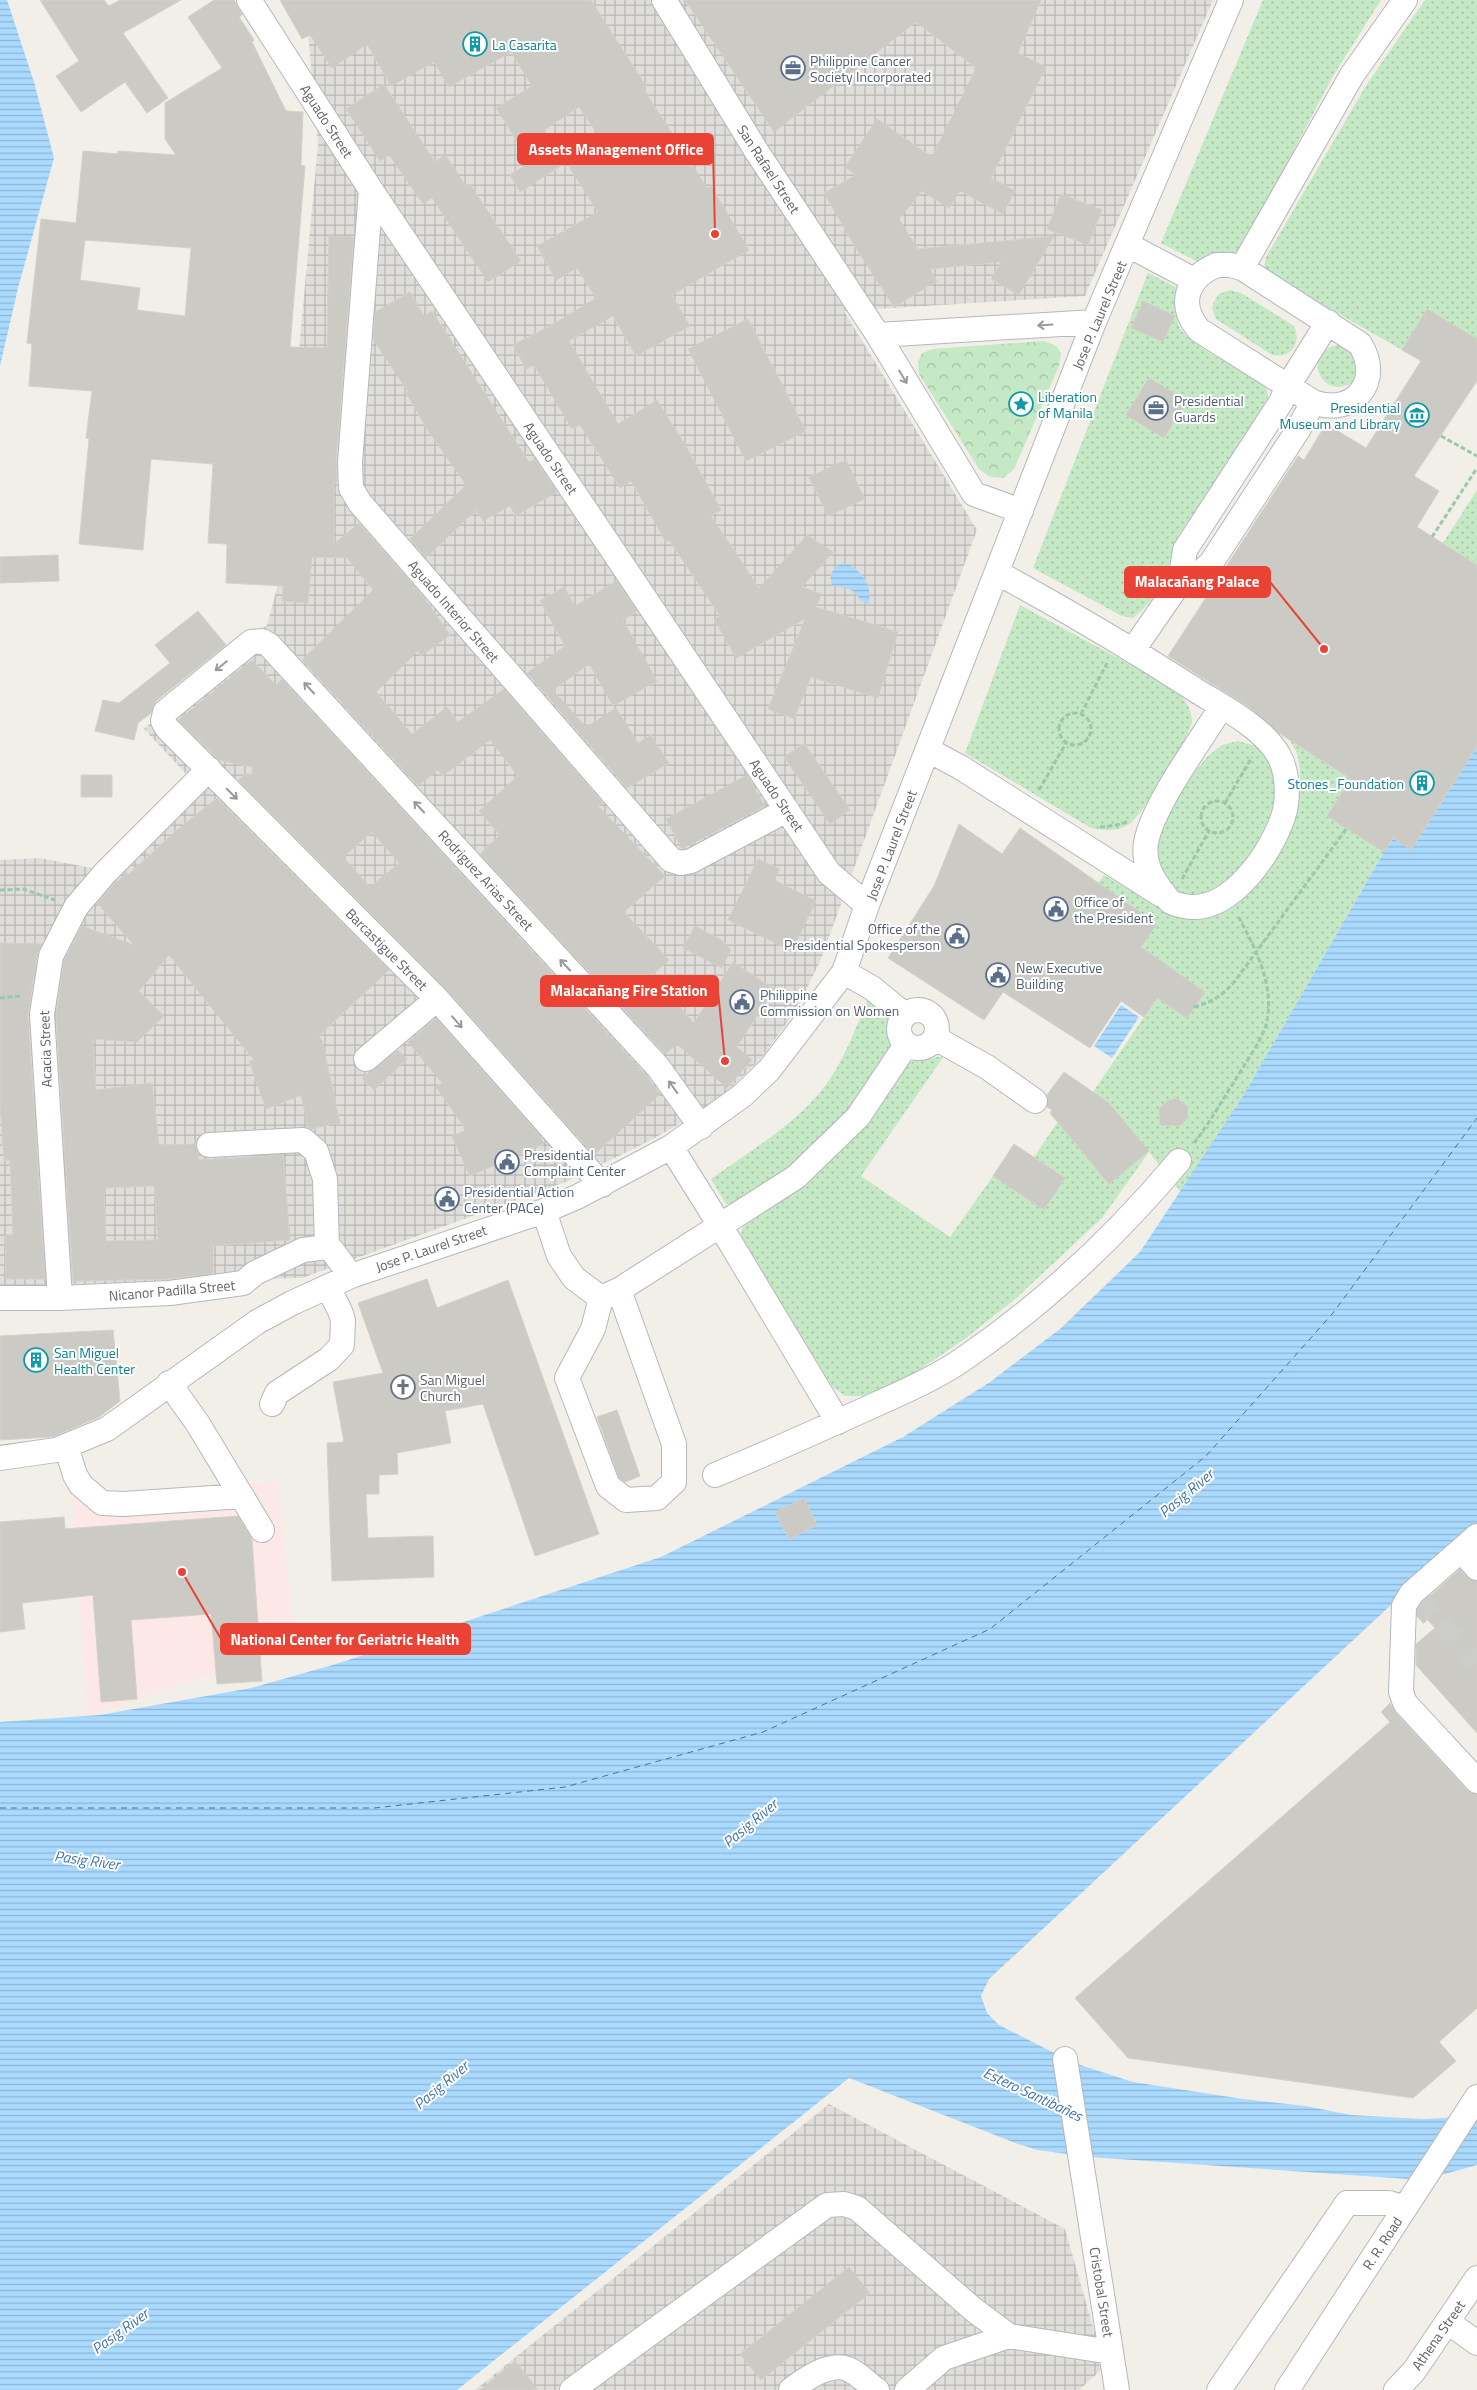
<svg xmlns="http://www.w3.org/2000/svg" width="1477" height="2390" viewBox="0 0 1477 2390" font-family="'Titillium Web',sans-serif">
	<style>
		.industrial { fill: url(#industrial-grid) }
		.medical { fill: #fce8e6 }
		.grass { fill: url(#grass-dots) }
		.park { fill: url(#park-crowns) }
		.water { fill: url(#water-rules) }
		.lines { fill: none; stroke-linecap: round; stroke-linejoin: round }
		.ferry { stroke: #4174aa; stroke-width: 1; stroke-dasharray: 6 5; stroke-linecap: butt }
		.building { fill: #cccac5; stroke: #d6d1c6; fill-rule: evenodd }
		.minor-tunnel { stroke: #ccccc8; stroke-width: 24; stroke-dasharray: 24 12; stroke-linecap: butt }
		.minor-casing { stroke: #b5b8bc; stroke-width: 26 }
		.path { stroke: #9cc7a9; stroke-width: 3; stroke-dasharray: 5 2.5; stroke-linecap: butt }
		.minor { stroke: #fff; stroke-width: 24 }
		.oneway { stroke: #979a9d }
		.labels { text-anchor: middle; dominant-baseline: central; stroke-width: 4; stroke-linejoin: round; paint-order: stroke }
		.culture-label { font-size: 14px; fill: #0d838f; stroke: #fff; text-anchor: start }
		.service-label { font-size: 14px; fill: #4e5e75; stroke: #fff; text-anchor: start }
		.street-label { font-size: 14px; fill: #5f6368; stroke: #fff }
		.worship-label { font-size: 14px; fill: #5b616d; stroke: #fff; text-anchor: start }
		.water-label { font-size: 15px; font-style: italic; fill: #4174aa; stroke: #fff }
		.leader { fill: none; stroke: #ea4335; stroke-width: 2 }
		.callout-dot { fill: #ea4335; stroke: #fff; stroke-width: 2 }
		.callout { fill: #ea4335; stroke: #ea4335; stroke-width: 2 }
		.callout-label { font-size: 15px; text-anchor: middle; font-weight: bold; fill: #fff }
	</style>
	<defs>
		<pattern id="industrial-grid" width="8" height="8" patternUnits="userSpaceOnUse" patternTransform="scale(1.25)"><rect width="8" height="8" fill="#e0deda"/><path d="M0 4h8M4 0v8" fill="none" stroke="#b9b8b5"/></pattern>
		<pattern id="grass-dots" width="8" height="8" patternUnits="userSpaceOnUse" patternTransform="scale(1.25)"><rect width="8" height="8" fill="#c5e8c5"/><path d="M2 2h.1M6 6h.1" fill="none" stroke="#a3c0a4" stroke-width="1.8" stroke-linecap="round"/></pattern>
		<pattern id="park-crowns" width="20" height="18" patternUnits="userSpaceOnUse" patternTransform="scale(1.25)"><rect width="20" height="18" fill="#c5e8c5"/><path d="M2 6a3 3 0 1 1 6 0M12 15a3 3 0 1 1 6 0" fill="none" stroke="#a3c0a4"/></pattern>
		<pattern id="water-rules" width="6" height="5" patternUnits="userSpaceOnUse" patternTransform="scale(1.25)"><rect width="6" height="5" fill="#aadaff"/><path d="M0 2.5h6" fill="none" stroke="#8eb4d2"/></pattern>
	</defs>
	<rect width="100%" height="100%" fill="#f1efe8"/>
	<path class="industrial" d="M305,0H1213L1085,296L844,311L977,530L821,959L797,1009L759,1061L715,1103L653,1139L568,1181L302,1278L0,1286V860L40,858L97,869L203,792L144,729L267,625L277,588L318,144Z
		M829,2104L1065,2229L1097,2341L1101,2370L1079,2390H475Z"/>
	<path class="medical" d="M277,1481L296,1647L87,1716L72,1497Z"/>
	<path class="grass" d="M1263,0H1381L1333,76L1242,248L1234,254L1198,262L1161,243Z
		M1425,0H1477V339L1402,350L1271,275L1264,266L1266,257L1367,84Z
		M1148,273L1182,290C1176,302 1175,316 1180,328C1189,345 1245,372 1264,383L1268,393L1267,402L1178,537C1173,549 1172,564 1167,575C1160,590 1146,608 1133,618L1122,616L1033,568Z
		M1230,290L1241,293L1294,326C1302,343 1291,359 1272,355L1216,319L1212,308L1213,303L1219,294Z
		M1342,344L1349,346L1362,364L1353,383C1318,401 1301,349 1342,344Z
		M1477,490V565L1443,543Z
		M1020,605L1166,684C1179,693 1191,703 1192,720C1192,735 1142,817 1128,825C1117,832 1103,830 1091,828L965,753Z
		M1289,739L1351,779L1384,852L1243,1096L1181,1192L1149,1152L1102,1218L1014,1300L966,1338L900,1383L863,1396H845L832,1386L744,1244L741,1234L743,1226L815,1176L855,1137L907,1064L916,1060L944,1056L861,1176L950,1237L993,1176L1044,1209L1065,1178L1034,1157L1061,1117L1109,1184L1149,1151L1109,1103L1093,1092L1157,998L1187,1018L1205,992L1141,947L1157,924L1098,883L1104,875L1159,907L1180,914L1277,854L1291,831L1297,809L1300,789V769L1297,753Z
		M1238,741L1260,747L1276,767L1275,799L1270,816L1256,844L1239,872L1203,896L1178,893L1161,875L1157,858L1158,837L1168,814L1192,775L1208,756L1222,745Z
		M869,996L890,1012L895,1038L893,1049L843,1118L797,1162L733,1206L726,1204L711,1179C751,1150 799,1123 828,1082C846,1056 857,1025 869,996Z"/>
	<path class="park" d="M1044,341L1056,346L1061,353L1059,366L1014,469L1003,478L990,477L979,469L919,374L918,362L922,353L933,349Z"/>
	<path class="water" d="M0,0H7L34,82L54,158L18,288L0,366Z
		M843,563C859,566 875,588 868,603L860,600C854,588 846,588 833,586C827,575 833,568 843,563Z
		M1477,705V1525L989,1979L981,1996L987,2013L999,2025L1074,2063L1133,2082L1243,2099L1305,2106L1351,2115L1424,2119L1473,2116L1477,2114V2165L1423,2180L1089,2157L1038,2150L1018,2144L849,2078L457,2390H0V1722L100,1715L251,1688L336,1664L661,1557L903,1437L990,1382L1060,1329L1140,1252L1243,1096L1384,852Z
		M1121,1005L1139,1017L1112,1058L1094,1046Z"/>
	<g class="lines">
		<path class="ferry" d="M0,1808H374L565,1787L763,1732L990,1629L1206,1456L1333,1313L1477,1118"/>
	</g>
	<path class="building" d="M40,0H104L109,6L120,0H181L123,33L168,98L147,113L125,82L81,112L56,76L79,61Z
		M214,0H234L242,15L239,17L254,40L252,42L286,111L303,112L301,165L305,166L290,347L327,348L329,236L354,237L336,461L337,482H334V544L359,523L423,596L450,635L421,656L418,651L376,692L412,734L447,707L458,722L504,689L603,803L598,806L665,876L624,912L669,960L652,975L694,1023L733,962L774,989L737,1047L752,1060L727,1088L677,1044L665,1054L480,854L500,835L479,811L518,776L490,740L443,776L438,770L418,786L302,660L373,590L347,558L312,557L308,603L282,601L283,586L226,583L227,544L208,543L213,464L151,459L143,550L79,544L89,439L86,438L92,391L29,386L32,344L27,343L41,219L76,223L83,151L118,154V151L176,155L165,139V103L222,68L188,17ZM85,240L191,248L185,316L137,310L140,288L80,280Z
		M280,0H591L646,86L643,88L707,188L711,186L749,250L672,295L690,326L636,356L613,316L569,341L618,424L657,400L686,446L721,510L711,516L759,588L807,535L833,552L802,587L822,594L816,607L898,632L878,698L811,677L794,719L768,709L805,619L736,658L714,619L720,616L669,540L666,542L631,481L620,488L580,425L572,429L534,365L526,369L513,345L552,325L596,298L577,268L556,280L537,246L598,212L569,167L605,145L579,107L544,130L564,164L520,192L510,175L530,162L496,108L532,86L511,52L449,87L434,62L391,86L367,44L332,68L310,35L302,39Z
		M685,0H1041L1018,53L1046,67L991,178L1015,191L1003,214L960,191L949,208L922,191L899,219L918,249L1054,236L1019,295L991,279L1001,262L930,269L937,281L894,307L854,245L824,193L856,175L845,167L877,119L932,157L976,68L916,22L774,132Z
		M384,84L435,162L445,155L466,186L470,184L521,261L488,282L432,198L423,204L389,155L380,161L346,109Z
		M1061,194L1102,210L1088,245L1047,229Z
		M410,292L424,316L432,311L529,462L535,459L557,492L515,516L510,506L483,521L476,510L426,558L410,539L466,485L429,432L406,393L408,392L373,339L375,312Z
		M1143,301L1175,316L1163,342L1131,328Z
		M1427,309L1477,339V381L1414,476L1439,491L1417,527L1477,565V746L1411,850L1393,838L1384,852L1327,816L1351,779L1279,733L1250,708L1168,656L1298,456L1304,460L1326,424L1366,448L1421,361L1402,350Z
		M748,319L806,431L746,461L688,349Z
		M1149,378L1187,401L1164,438L1126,415Z
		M846,460L865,499L828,516L809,477Z
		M58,555L59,581L0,583V557Z
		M617,581L637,611L623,620L657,681L613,706L589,664L553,690L586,727L616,708L638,743L651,735L669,763L627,788L527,673L565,646L540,601L564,587L575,606Z
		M198,611L226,645L156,701L151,713L138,723L134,740L95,731L103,700L119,703L170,663L155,645Z
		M252,660L276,685L282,679L647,1076L660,1094L594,1155L447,990L238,780L246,774H252V767L219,760L178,720ZM372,832L399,863L370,887L343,857Z
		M804,743L850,810L830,824L784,757Z
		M81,775H112V797H81Z
		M747,775L765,806L682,849L666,819Z
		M217,798L389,970L319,1036L322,1040L340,1123L310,1129L308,1128L301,1095L266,1109L249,1061L254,1060L169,955L139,991L164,1016L137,1042L93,1039L96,1090L152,1083L159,1145L196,1144L199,1160L283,1155L290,1240L213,1246V1273L169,1279L73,1281L56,1015L64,960L82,926L134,945L97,903L113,885L127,873L128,875L178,829ZM154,1186L158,1240L106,1241L104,1188Z
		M959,824L1002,854L1020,828L1157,924L1141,947L1205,992L1187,1018L1157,998L1144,1017L1121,1001L1090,1048L1003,992L984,1020L888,958L934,886Z
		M758,859L780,869L774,880L816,901L792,951L728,920Z
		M695,926L723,941L731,950L722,968L683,948Z
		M0,943L42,944L37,954L28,1015L45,1279H6L5,1235H13L10,1160H4L0,1102Z
		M436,1018L540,1136L544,1144L470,1176L452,1136L466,1130L436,1087L442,1083L408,1042Z
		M398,1050L407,1059L374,1090L362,1078Z
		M1064,1072L1109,1103L1149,1151L1109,1184L1050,1113L1052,1110L1047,1107V1095Z
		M1177,1098L1187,1106L1188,1118L1179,1126L1160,1125L1159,1109L1167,1101Z
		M1014,1144L1065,1178L1044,1210L993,1176Z
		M427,1279L437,1308L508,1280L599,1534L535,1556L483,1404L445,1411L451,1443L397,1453L398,1474L379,1475V1494H366L368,1538L433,1536L434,1577L332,1581L327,1443L344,1442L333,1382L383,1373L358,1303Z
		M113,1330L120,1401L99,1417L52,1437L0,1440V1336Z
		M617,1410L640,1476L625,1482L619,1478L597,1417Z
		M804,1498L817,1525L789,1539L775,1512Z
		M238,1516L252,1539L262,1681L217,1684L211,1614L131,1620L137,1699L101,1702L93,1595L22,1603L25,1629L0,1632V1522L64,1517L65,1529Z
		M1460,1569L1467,1577L1477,1581V1733L1416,1665V1644L1435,1628L1418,1609L1422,1603Z
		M1390,1703L1395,1712L1467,1790L1477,1794V2008L1439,2042L1456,2061L1413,2098L1128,2058L1075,1998L1390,1722L1381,1712Z
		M849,2267L870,2293L761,2380L740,2354Z
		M515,2361L538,2390H480Z"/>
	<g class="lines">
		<path class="minor-tunnel" d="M1416,1598L1477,1664"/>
		<g class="minor-casing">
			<path id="minor" d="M249,0L371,190L829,873L867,905
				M664,0L757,152L878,335L974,494L1021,511
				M371,190L350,462L351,488L360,503L671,860L681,863L691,861L787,810
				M1128,245L1194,280
				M1217,265H1230L1242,268L1360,344C1383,381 1354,417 1313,402L1199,330C1177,304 1187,277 1217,265Z
				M1242,268L1352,75L1405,0
				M878,335L1094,322
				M998,573C1066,610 1132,649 1197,691C1223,707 1265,729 1279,756C1288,772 1289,800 1283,817C1271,853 1232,910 1190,907C1184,906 1176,905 1171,902C1167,899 1164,893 1161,890C1150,876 1143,861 1146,843C1152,806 1201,740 1222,706
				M1180,582L1197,576L1211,563L1298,430L1313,402
				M1133,650L1180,582L1185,550L1281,402L1288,386L1328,322
				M928,750L960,767L1160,894
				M844,972L872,988L905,1015
				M899 1029a19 19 0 1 1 38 0a19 19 0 1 1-38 0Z
				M935,1038L987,1067L1035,1101
				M366,1059L437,999
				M209,1145L303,1140L316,1151L325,1179L327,1247
				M671,1147L721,1227L838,1422
				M602,1185L437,999L167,728L163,721L165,712L251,642L262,641L269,645L658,1067L701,1127
				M544,1211L559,1256L574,1278L601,1298
				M619,1290L674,1444V1482L657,1498L626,1500L608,1486L567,1378L593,1329L601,1298L619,1290L796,1177L858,1117L906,1045
				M0,1298H60L170,1293L243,1283L255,1273L303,1250L327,1247L331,1249L351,1276
				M60,1298L42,1014L51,956L76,907L105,873L209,769
				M169,1383L198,1424L262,1530
				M272,1404L277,1393L329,1359L342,1345L343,1320L340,1311L328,1287
				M66,1446L75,1475L81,1485L102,1503L124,1504L242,1496
				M0,1458L56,1450L107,1429L257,1322L292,1303L351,1276L544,1211L577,1197L671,1147L743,1095L769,1070L844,972L867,905L1094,322L1231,0
				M715,1475C766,1454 817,1431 868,1408C899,1394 934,1379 962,1360C1044,1304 1116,1236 1179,1161
				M1477,1536L1411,1594L1404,1606L1401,1692L1405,1703L1477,1781
				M1461,1550L1477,1568
				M1065,2059L1117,2390
				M1448,2322L1477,2343
				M572,2390L827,2205L844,2204L857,2208L974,2310L1009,2336L1111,2352
				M791,2390C805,2379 829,2362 848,2369C858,2373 868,2384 877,2390
				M907,2390L944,2358L1009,2336
				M1219,2390L1347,2203H1389L1405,2208
				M1287,2390L1477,2097
				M1396,2390L1414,2371L1477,2278"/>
		</g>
		<path class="path" d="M1381,405L1390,410
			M1441,436L1477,456
			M1432,537L1477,468
			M1059 729a16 16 0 1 1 32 0a16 16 0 1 1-32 0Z
			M1081,714L1107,663
			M1039,790L1066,743
			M1201 817a16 16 0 1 1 32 0a16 16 0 1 1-32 0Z
			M1225,803L1252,757
			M1100,827L1117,825L1127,822
			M1182,879L1209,831
			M0,890L23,889L55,900
			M0,998L21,996
			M1194,1007C1213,1002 1223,995 1235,981L1347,828
			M1194,1143C1209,1124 1221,1102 1234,1082C1242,1068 1262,1040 1266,1025C1276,986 1255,948 1238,916"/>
		<use href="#minor" class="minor"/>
	</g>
	<defs><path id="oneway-shaft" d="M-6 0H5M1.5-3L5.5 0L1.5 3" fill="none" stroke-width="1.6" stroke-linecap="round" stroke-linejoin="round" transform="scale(1.25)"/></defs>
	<g class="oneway">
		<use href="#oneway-shaft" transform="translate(1045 325) rotate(176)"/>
		<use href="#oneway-shaft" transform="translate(903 377) rotate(59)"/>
		<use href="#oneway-shaft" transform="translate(221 666) rotate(141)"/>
		<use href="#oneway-shaft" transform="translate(309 688) rotate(-133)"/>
		<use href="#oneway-shaft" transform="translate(232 794) rotate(45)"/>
		<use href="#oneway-shaft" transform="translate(419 807) rotate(-133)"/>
		<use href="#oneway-shaft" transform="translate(565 965) rotate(-133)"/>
		<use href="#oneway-shaft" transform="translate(457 1022) rotate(49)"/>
		<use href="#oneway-shaft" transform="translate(673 1087) rotate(-126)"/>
	</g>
	<defs>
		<g id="building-ring" transform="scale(1.25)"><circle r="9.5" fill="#fff" stroke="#0f9aa8" stroke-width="1.5"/><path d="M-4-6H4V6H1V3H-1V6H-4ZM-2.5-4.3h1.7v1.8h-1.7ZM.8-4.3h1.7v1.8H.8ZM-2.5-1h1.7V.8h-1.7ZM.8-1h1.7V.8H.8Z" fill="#0f9aa8"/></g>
		<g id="office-ring" transform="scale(1.25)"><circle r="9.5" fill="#fff" stroke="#5c6f8a" stroke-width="1.5"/><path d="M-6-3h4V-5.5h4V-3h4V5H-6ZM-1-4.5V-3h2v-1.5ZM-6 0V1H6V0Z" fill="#5c6f8a"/></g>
		<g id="sight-ring" transform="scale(1.25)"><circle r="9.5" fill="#fff" stroke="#0f9aa8" stroke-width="1.5"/><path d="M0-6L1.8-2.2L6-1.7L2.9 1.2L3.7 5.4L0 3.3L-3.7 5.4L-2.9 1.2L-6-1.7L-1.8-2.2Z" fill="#0f9aa8"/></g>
		<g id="museum-ring" transform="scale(1.25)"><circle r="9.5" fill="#fff" stroke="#0f9aa8" stroke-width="1.5"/><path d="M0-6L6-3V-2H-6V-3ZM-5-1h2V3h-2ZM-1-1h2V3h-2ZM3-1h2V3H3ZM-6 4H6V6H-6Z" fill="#0f9aa8"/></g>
		<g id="civic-ring" transform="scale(1.25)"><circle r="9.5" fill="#fff" stroke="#5c6f8a" stroke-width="1.5"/><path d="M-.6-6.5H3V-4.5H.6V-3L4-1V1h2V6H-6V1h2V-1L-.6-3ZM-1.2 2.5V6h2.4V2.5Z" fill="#5c6f8a"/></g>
		<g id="church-ring" transform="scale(1.25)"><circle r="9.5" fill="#fff" stroke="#6b7280" stroke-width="1.5"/><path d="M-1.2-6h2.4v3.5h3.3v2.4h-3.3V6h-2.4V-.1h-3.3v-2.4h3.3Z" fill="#6b7280"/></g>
	</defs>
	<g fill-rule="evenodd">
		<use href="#building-ring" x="475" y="44"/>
		<use href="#office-ring" x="793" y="68"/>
		<use href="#sight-ring" x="1021" y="404"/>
		<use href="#office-ring" x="1156" y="408"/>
		<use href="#museum-ring" x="1417" y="415"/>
		<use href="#building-ring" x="1422" y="783"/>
		<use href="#civic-ring" x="1056" y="909"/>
		<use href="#civic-ring" x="957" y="936"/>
		<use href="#civic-ring" x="998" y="975"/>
		<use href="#civic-ring" x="742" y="1002"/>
		<use href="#civic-ring" x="507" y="1162"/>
		<use href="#civic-ring" x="447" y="1199"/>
		<use href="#building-ring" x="36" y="1360"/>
		<use href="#church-ring" x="403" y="1387"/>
	</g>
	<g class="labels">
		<g class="culture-label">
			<text x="492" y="44">La Casarita</text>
			<text x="1038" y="396">Liberation<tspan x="1038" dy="16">of Manila</tspan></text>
			<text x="1400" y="407" text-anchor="end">Presidential<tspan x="1400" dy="16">Museum and Library</tspan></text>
			<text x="1404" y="783" text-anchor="end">Stones_Foundation</text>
			<text x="54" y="1352">San Miguel<tspan x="54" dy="16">Health Center</tspan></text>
		</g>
		<g class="service-label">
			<text x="810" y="60">Philippine Cancer<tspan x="810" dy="16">Society Incorporated</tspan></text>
			<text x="1174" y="400">Presidential<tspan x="1174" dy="16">Guards</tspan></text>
			<text x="1074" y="901">Office of<tspan x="1074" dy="16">the President</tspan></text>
			<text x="940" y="928" text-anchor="end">Office of the<tspan x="940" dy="16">Presidential Spokesperson</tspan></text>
			<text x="1016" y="967">New Executive<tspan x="1016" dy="16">Building</tspan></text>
			<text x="760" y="994">Philippine<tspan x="760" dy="16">Commission on Women</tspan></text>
			<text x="524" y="1154">Presidential<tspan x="524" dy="16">Complaint Center</tspan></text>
			<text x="464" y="1191">Presidential Action<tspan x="464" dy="16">Center (PACe)</tspan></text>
		</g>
		<g class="street-label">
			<text transform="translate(327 121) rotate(57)">Aguado Street</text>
			<text transform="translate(769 169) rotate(57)">San Rafael Street</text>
			<text transform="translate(1099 315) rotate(-67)">Jose P. Laurel Street</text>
			<text transform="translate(551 458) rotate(56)">Aguado Street</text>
			<text transform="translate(454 611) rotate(49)">Aguado Interior Street</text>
			<text transform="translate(777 795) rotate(56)">Aguado Street</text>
			<text transform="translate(891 845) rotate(-69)">Jose P. Laurel Street</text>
			<text transform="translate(486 880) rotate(47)">Rodriguez Arias Street</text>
			<text transform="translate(387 949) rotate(45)">Barcastigue Street</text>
			<text transform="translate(45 1049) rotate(-92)">Acacia Street</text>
			<text transform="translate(431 1248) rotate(-19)">Jose P. Laurel Street</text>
			<text transform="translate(172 1290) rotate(-5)">Nicanor Padilla Street</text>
			<text transform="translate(1382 2243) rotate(-57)">R. R. Road</text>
			<text transform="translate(1102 2292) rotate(81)">Cristobal Street</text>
			<text transform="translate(1438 2335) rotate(-55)">Athena Street</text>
		</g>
		<g class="worship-label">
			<text x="420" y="1379">San Miguel<tspan x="420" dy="16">Church</tspan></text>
		</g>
		<g class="water-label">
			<text transform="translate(1186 1493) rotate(-40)">Pasig River</text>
			<text transform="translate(750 1823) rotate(-40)">Pasig River</text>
			<text transform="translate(87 1860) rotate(8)">Pasig River</text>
			<text transform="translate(441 2085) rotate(-40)">Pasig River</text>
			<text transform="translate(1033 2094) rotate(25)">Estero Santibañes</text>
			<text transform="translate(120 2331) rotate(-36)">Pasig River</text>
		</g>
	</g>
	<path class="leader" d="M715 234L713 149M1324 649L1270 582M725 1061L718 991M182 1572L221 1639"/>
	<g class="callout-dot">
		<circle cx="715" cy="234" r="5"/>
		<circle cx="1324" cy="649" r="5"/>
		<circle cx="725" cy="1061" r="5"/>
		<circle cx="182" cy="1572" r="5"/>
	</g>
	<g class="callout">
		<rect x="518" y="134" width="195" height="30" rx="5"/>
		<rect x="1125" y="567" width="145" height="30" rx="5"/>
		<rect x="541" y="976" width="177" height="30" rx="5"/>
		<rect x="221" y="1624" width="249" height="30" rx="5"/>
	</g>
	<g class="callout-label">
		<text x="616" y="155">Assets Management Office</text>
		<text x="1197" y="587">Malacañang Palace</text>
		<text x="629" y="996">Malacañang Fire Station</text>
		<text x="345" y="1645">National Center for Geriatric Health</text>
	</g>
</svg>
